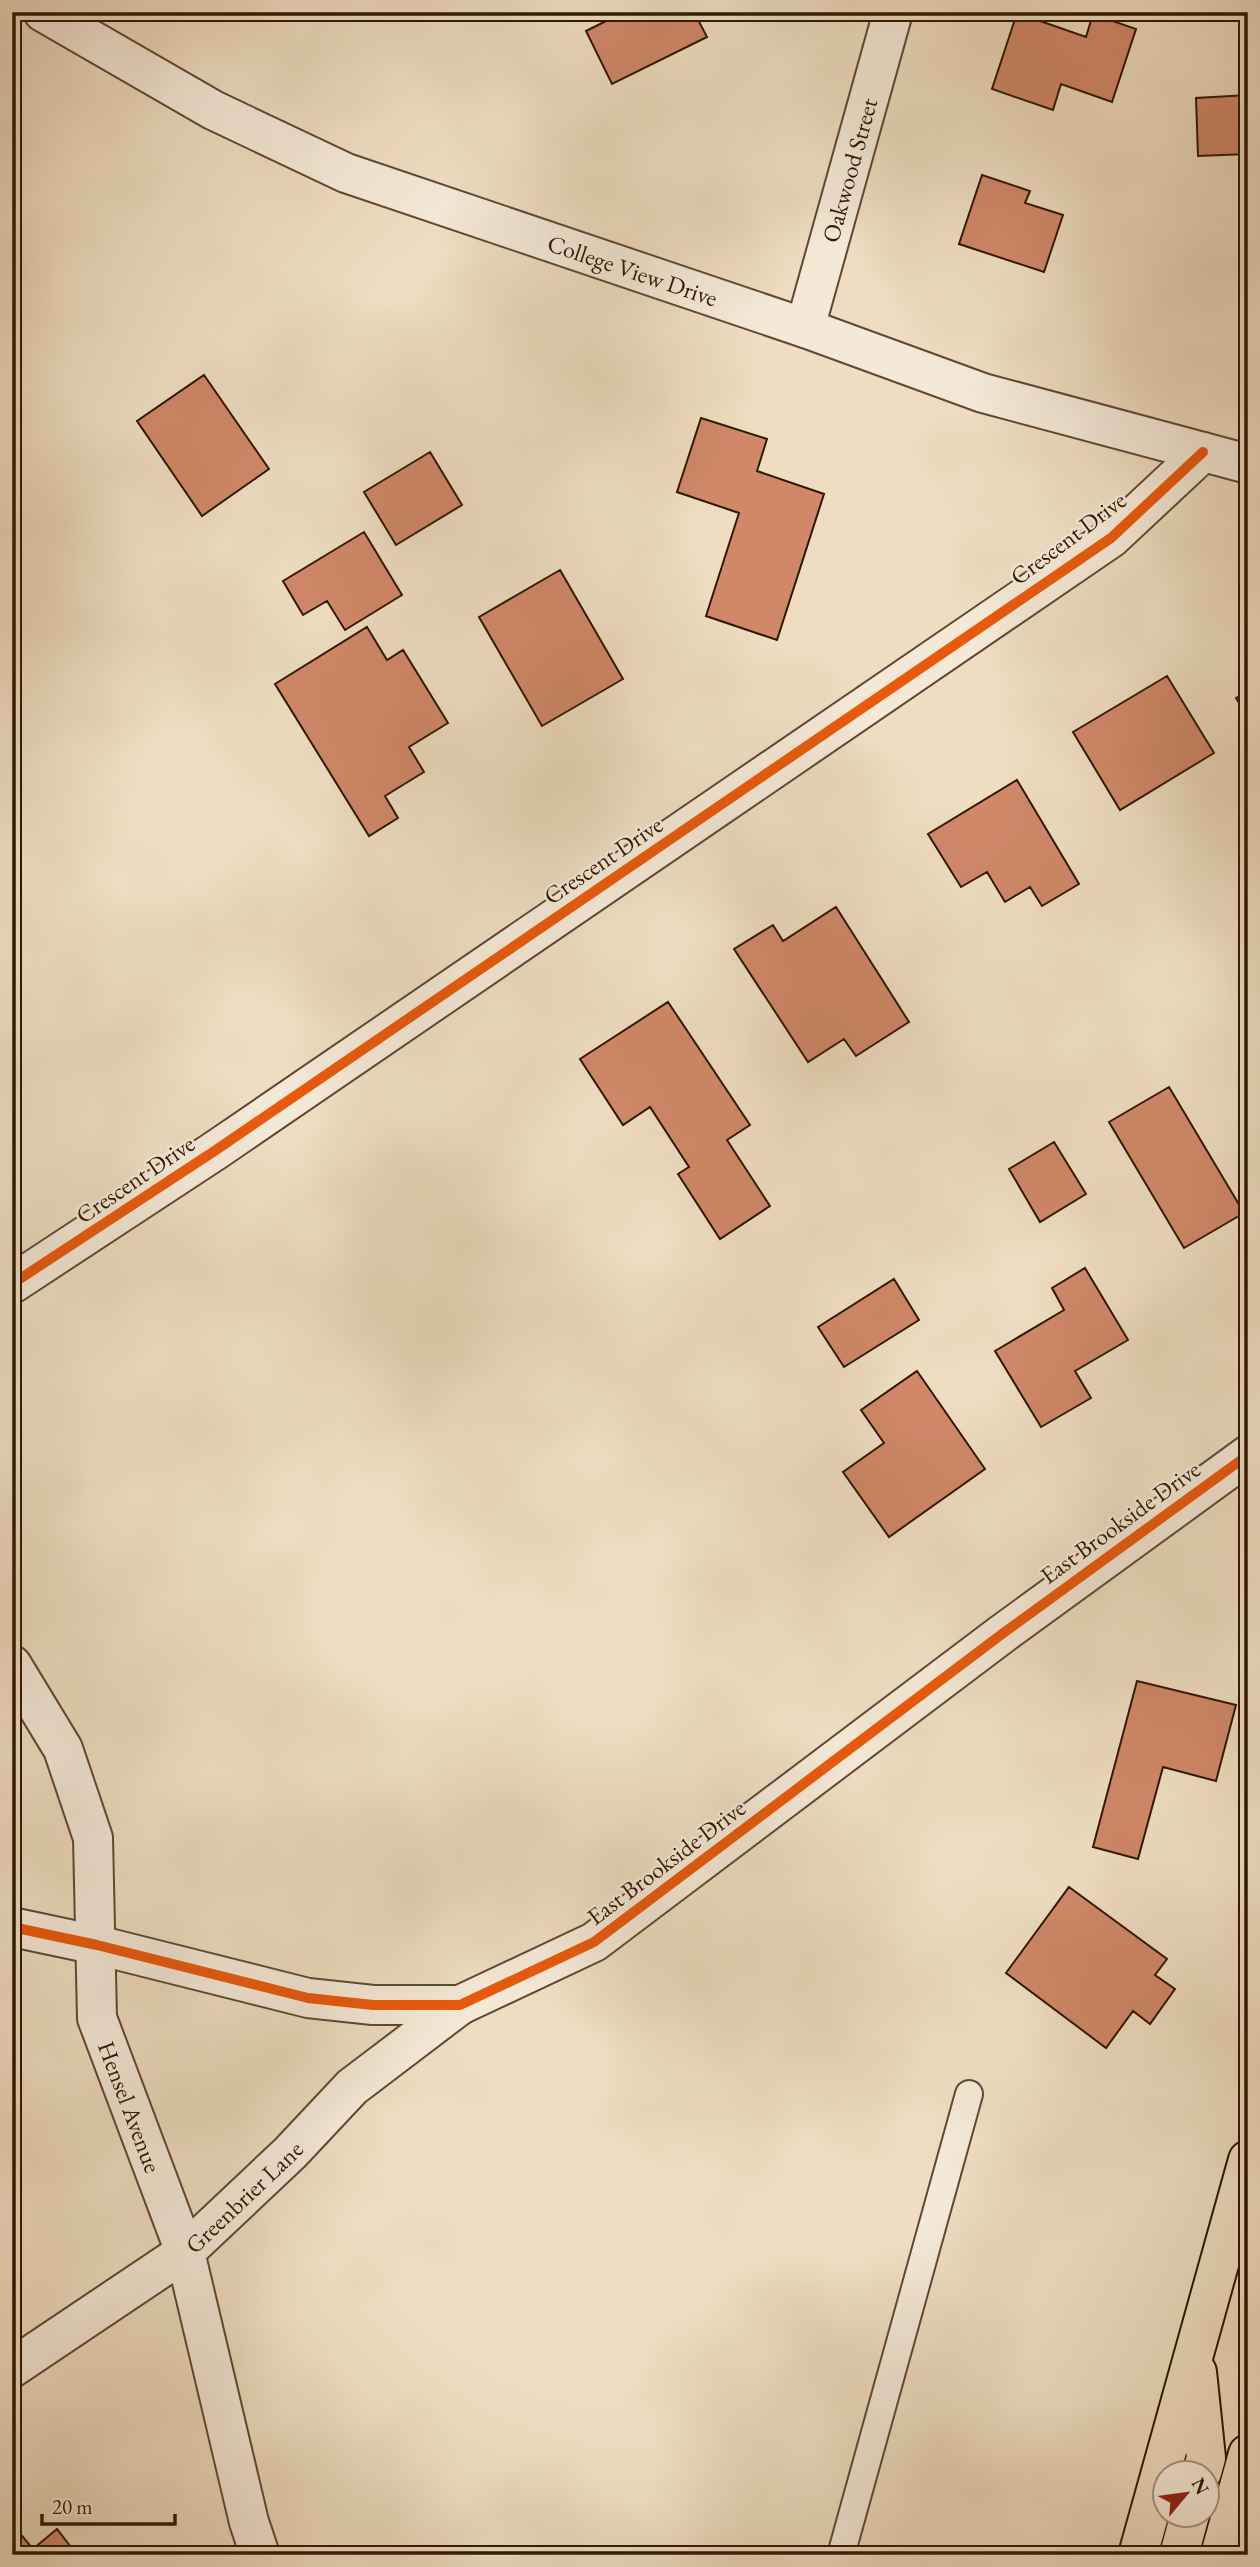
<svg xmlns="http://www.w3.org/2000/svg" width="1260" height="2567" viewBox="0 0 1260 2567" font-family="'EB Garamond',serif">
	<style>
		.building { fill: #d08869; stroke: #2f1702; stroke-width: 2 }
		.lines { fill: none; stroke-linecap: round; stroke-linejoin: round }
		.lane-casing { stroke: #5f4832; stroke-width: 30 }
		.street-casing { stroke: #5f4832; stroke-width: 42 }
		.primary-casing { stroke: #2f1702; stroke-width: 42 }
		.lane { stroke: #f4e9d7; stroke-width: 26 }
		.street { stroke: #f4e9d7; stroke-width: 38 }
		.primary { stroke: #eeddc1; stroke-width: 38 }
		.cycleway-casing { stroke: #f4e9d7; stroke-width: 15 }
		.cycleway { stroke: #e8590c; stroke-width: 10 }
		.labels { text-anchor: middle; dominant-baseline: central; stroke-width: 5; stroke-linejoin: round; paint-order: stroke }
		.street-label { font-size: 24px; fill: #2f1702; stroke: #f4e9d7 }
	</style>
	<rect width="100%" height="100%" fill="#eeddc1"/>
	<filter id="stains"><feTurbulence type="fractalNoise" baseFrequency=".00286" numOctaves="4"/><feColorMatrix values="0 0 0 0 .2 0 0 0 0 .09 0 0 0 0 .02 0 0 0 .5 -.17"/></filter>
	<radialGradient id="worn" r=".72"><stop offset=".6" stop-color="#630" stop-opacity="0"/><stop offset="1" stop-color="#630" stop-opacity=".3"/></radialGradient>
	<path class="building" d="M624,12H694L707,37L612,84L586,31Z
		M1017,13L1086,37L1093,14L1136,29L1112,102L1061,84L1053,110L992,89Z
		M1248,95V154L1198,156L1196,98Z
		M982,175L1030,191L1025,203L1063,215L1044,272L959,244Z
		M204,375L269,469L202,516L137,421Z
		M701,418L767,439L757,471L824,494L777,640L706,616L739,513L677,492Z
		M430,452L462,505L396,545L364,492Z
		M364,532L402,595L345,630L327,601L303,615L283,581Z
		M560,570L623,679L542,726L479,617Z
		M367,627L387,660L403,650L448,723L409,747L424,772L385,796L398,818L369,836L275,684Z
		M1167,676L1214,753L1120,810L1073,732Z
		M1248,691V717L1236,698Z
		M1017,780L1079,884L1042,906L1030,887L1005,902L987,872L961,887L928,834Z
		M836,907L909,1022L856,1056L844,1039L808,1062L734,949L773,925L783,941Z
		M668,1002L750,1125L727,1140L770,1206L720,1239L678,1174L689,1167L650,1107L623,1125L580,1059Z
		M1169,1087L1244,1213L1184,1248L1109,1122Z
		M1054,1142L1086,1194L1040,1222L1009,1169Z
		M1085,1268L1128,1340L1075,1371L1091,1398L1041,1427L995,1351L1064,1310L1052,1288Z
		M894,1279L919,1320L844,1367L818,1327Z
		M917,1371L985,1469L889,1537L843,1472L884,1443L861,1410Z
		M1137,1681L1236,1705L1216,1781L1163,1767L1138,1859L1093,1847Z
		M1069,1887L1167,1959L1155,1975L1175,1989L1150,2024L1133,2011L1106,2048L1006,1973Z
		M12,2524L33,2549L57,2529L77,2555H12Z"/>
	<g class="lines">
		<g class="lane-casing">
			<path id="lane" d="M841,2555L969,2094"/>
		</g>
		<g class="street-casing">
			<g id="street">
				<path id="s1" d="M43,12L213,110L346,173L805,328L983,393L1248,464"/>
				<path id="s2" d="M805,328L893,12"/>
				<path d="M12,1284L216,1150L1111,538L1203,452"/>
				<path id="s3" d="M12,1665L63,1749L93,1838L97,2018L185,2252L249,2522L260,2555"/>
				<path d="M12,1927L97,1945L308,1998L373,2005H460L594,1942L1002,1634L1248,1455"/>
				<path id="s4" d="M12,2368L185,2252L290,2153L352,2087L460,2005"/>
			</g>
		</g>
		<g class="primary-casing">
			<path id="primary" d="M1197,2372L1206,2458L1202,2472
				M1138,2555L1248,2160
				M1179,2555L1190,2514
				M1220,2555L1248,2454"/>
		</g>
		<use href="#lane" class="lane"/>
		<use href="#street" class="street"/>
		<use href="#primary" class="primary"/>
		<g class="cycleway-casing">
			<path id="cycleway" d="M12,1284L216,1150L1111,538L1203,452
				M12,1927L97,1945L308,1998L373,2005H460L594,1942L1002,1634L1248,1455"/>
		</g>
		<use href="#cycleway" class="cycleway"/>
	</g>
	<g class="labels">
		<g class="street-label">
			<text stroke="none"><textPath href="#s2" startOffset="164">Oakwood Street</textPath></text>
			<text stroke="none"><textPath href="#s1" startOffset="646">College View Drive</textPath></text>
			<text transform="translate(1068 538) rotate(-37)">Crescent Drive</text>
			<text transform="translate(603 860) rotate(-34)">Crescent Drive</text>
			<text transform="translate(135 1179) rotate(-34)">Crescent Drive</text>
			<text transform="translate(1120 1522) rotate(-36)">East Brookside Drive</text>
			<text transform="translate(666 1862) rotate(-37)">East Brookside Drive</text>
			<text stroke="none"><textPath href="#s3" startOffset="467">Hensel Avenue</textPath></text>
			<text stroke="none"><textPath href="#s4" startOffset="289">Greenbrier Lane</textPath></text>
		</g>
	</g>
	<rect width="1260" height="2567" fill="none" stroke="#eeddc1" stroke-width="42"/>
	<rect x="14" y="14" width="1232" height="2539" fill="none" stroke="#2f1702" stroke-width="3.5"/>
	<rect x="21" y="21" width="1218" height="2525" fill="none" stroke="#2f1702" stroke-width="2"/>
	<g transform="translate(1186 2494) rotate(61)"><circle r="33" fill="#f4e9d7" stroke="#a59582" stroke-width="2"/>
	<path d="M0-5L12 26L0 18L-12 26Z" fill="#8f2418"/>
	<text y="-10" font-size="19" font-weight="bold" text-anchor="middle" fill="#2f1702">N</text>
	</g>
	<path d="M42 2514v10h133v-10" fill="none" stroke="#2f1702" stroke-width="3.5"/>
	<text x="52" y="2514" font-size="21" fill="#2f1702" stroke="#f4e9d7" stroke-width="5" paint-order="stroke">20 m</text>
	<rect width="100%" height="100%" filter="url(#stains)"/>
	<rect width="100%" height="100%" fill="url(#worn)"/>
</svg>
